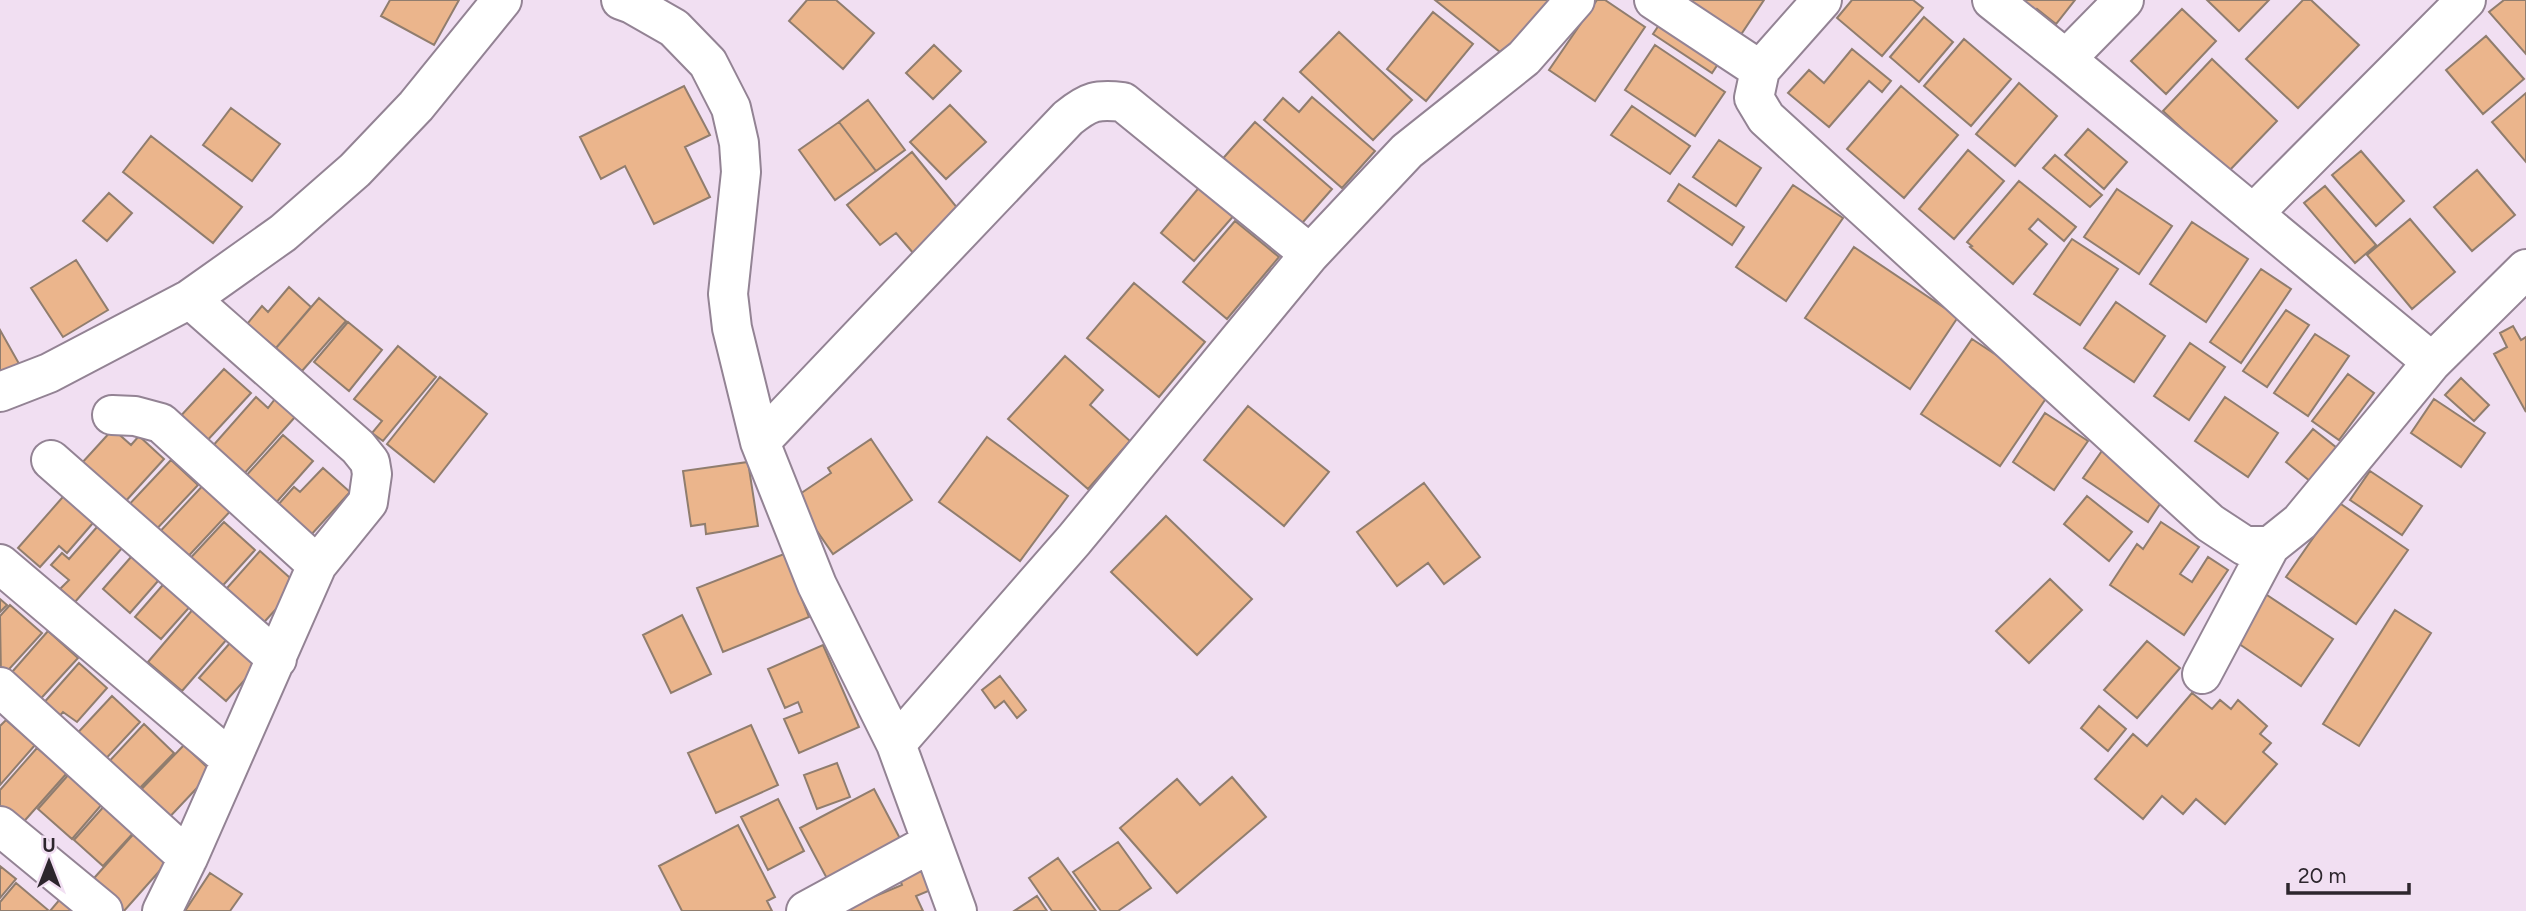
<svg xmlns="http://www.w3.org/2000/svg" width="2526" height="911" viewBox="0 0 2526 911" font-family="Figtree,sans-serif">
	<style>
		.building { fill: #ebb58c; stroke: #907d6e; stroke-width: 2 }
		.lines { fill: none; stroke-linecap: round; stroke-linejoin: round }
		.minor-casing { stroke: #938394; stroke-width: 42 }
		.minor { stroke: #fff; stroke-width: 38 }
	</style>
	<rect width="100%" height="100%" fill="#f1dff2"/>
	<path class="building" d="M390,0H459L434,45L381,16Z
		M807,0H836L874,33L843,69L789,21Z
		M1435,0H1559L1510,60Z
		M1597,0H1605L1645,27L1595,101L1549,70Z
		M1685,0H1764L1740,36Z
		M1852,0H1913L1923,8L1882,56L1837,18Z
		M2005,0H2075L2056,24L2037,9L2030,19Z
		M2207,0H2269L2239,31Z
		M2303,0H2311L2359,45L2298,108L2246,59Z
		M2504,0H2526V54L2489,12Z
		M2182,9L2216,41L2166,94L2131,61Z
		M1433,12L1473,44L1426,101L1387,69Z
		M1665,16L1724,55L1712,73L1653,34Z
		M1924,17L1953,42L1919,82L1890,57Z
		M1339,32L1412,100L1373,140L1300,72Z
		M2486,36L2524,79L2483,114L2446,70Z
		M1964,39L2011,79L1971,126L1924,86Z
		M934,45L961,71L933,99L906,73Z
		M1655,45L1725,92L1695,136L1625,90Z
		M1852,49L1891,81L1882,92L1869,81L1829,127L1788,93L1809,70L1824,83Z
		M2212,59L2277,121L2228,172L2163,111Z
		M2019,83L2057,116L2015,166L1976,134Z
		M684,86L710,135L685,147L710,197L654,224L625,166L601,179L580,137Z
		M1901,86L1958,135L1904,198L1847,149Z
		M2526,93V162L2492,122Z
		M1312,97L1375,151L1342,188L1264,120L1283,98L1299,112Z
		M868,100L905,150L876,171L839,122Z
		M950,105L986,142L946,179L910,142Z
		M1632,106L1690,146L1670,174L1611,135Z
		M231,108L280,144L252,181L203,145Z
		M839,122L876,171L835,200L799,150Z
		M1255,122L1332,189L1296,230L1219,163Z
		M2088,129L2127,162L2104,189L2065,155Z
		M151,136L242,207L213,243L123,172Z
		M1719,140L1761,168L1736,206L1693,177Z
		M1968,150L2004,181L1954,239L1919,209Z
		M2361,151L2404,201L2376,226L2332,175Z
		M912,152L963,215L914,254L896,233L880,245L847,205Z
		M2055,155L2102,195L2090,207L2043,168Z
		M2477,170L2515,215L2472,251L2434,207Z
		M2019,181L2076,227L2064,241L2038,219L2029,229L2047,244L2013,284L1970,247L1972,246L1967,242Z
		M1202,184L1236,213L1194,261L1161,233Z
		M1679,184L1744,227L1732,245L1668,201Z
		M1793,185L1843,218L1786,301L1736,267Z
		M2325,186L2376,245L2355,263L2304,203Z
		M2117,189L2172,226L2139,274L2084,237Z
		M109,193L132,213L107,241L83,221Z
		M2410,219L2455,272L2412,309L2367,255Z
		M1235,221L1279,257L1227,319L1183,282Z
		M2192,222L2248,259L2206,322L2150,284Z
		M2072,239L2118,269L2080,325L2034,294Z
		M1854,247L1958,317L1910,389L1805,318Z
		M76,260L108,310L63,337L31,288Z
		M2261,269L2291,289L2241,363L2210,342Z
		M1134,283L1205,342L1159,397L1087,338Z
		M289,287L311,307L276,348L247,324L262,306L268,312Z
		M319,298L346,321L302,371L276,348Z
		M2116,302L2165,336L2134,382L2084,348Z
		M2286,310L2309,325L2267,387L2243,371Z
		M348,322L382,350L349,391L314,362Z
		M2513,326L2521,340L2526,337V412L2494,354L2507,347L2500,333Z
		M0,330L22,369L0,381Z
		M2315,334L2349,356L2308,416L2274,393Z
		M1972,339L2051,391L2000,466L1921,414Z
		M2190,343L2225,367L2189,420L2154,396Z
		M398,346L436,377L383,441L372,433L382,421L354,399Z
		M1065,356L1103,390L1090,405L1130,441L1088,489L1008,419Z
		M224,369L251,393L204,444L177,420Z
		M2348,374L2374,393L2339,440L2312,421Z
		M440,377L487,414L434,482L387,444Z
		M2461,378L2489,405L2474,421L2445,395Z
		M256,397L268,408L275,399L295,417L242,476L211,448Z
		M2225,397L2278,433L2248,477L2195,441Z
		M2434,399L2485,433L2461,467L2411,433Z
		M1248,406L1329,472L1284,526L1204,460Z
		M2045,413L2088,441L2054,490L2013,462Z
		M113,429L131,445L139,436L164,459L124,503L81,464Z
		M2313,429L2337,448L2310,481L2286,462Z
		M283,435L313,461L274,505L244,478Z
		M987,437L1068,496L1020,561L939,502Z
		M871,439L912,500L833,554L794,498L831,473L828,468Z
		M2104,448L2168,492L2148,522L2083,478Z
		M171,460L198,485L151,535L124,510Z
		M748,462L758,526L706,534L705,524L691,526L683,471Z
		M323,468L350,492L310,536L277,506L294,487L300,492Z
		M2370,471L2422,506L2402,535L2350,500Z
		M208,480L236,505L182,563L154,538Z
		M1424,483L1480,557L1444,584L1428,563L1397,586L1357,532Z
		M69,490L99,516L67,553L59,546L40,567L18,548Z
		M2087,496L2132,532L2109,561L2064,524Z
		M2338,502L2408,550L2356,624L2286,577Z
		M1166,516L1252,599L1197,655L1111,572Z
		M104,519L129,540L75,602L60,589L69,580L51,565L62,553L69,559Z
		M224,522L255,550L216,593L184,565Z
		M2161,522L2199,547L2180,574L2192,582L2208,557L2228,570L2184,635L2110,585L2137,544L2143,549Z
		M138,549L165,573L130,613L103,589Z
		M260,551L298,585L256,631L219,597Z
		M784,554L809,617L723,652L697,588Z
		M168,579L194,602L161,639L135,617Z
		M2050,579L2082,610L2029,663L1996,631Z
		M2261,591L2333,639L2301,686L2229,637Z
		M0,599L7,605L0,612Z
		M200,601L234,631L182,691L148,662Z
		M10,605L42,633L1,678L0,616Z
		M2395,610L2431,633L2359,746L2323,724Z
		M682,615L711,674L671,693L643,635Z
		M48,631L78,658L34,706L5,680Z
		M238,634L264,658L226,701L199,678Z
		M2147,641L2180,668L2137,718L2104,690Z
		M823,645L859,727L799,753L784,719L802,712L798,702L785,708L768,669Z
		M79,663L107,688L77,722L63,712L57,719L41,706Z
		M1000,676L1026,710L1017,718L1004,701L995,708L982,690Z
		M2192,693L2212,709L2220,700L2231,709L2238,700L2267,726L2260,734L2271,743L2263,752L2277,764L2225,824L2196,799L2183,814L2162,796L2143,819L2095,779L2133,734L2147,746Z
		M112,696L140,722L99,766L71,740Z
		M2099,706L2126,729L2108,751L2081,728Z
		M6,720L35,745L0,785V726Z
		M144,724L174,753L132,796L103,768Z
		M751,725L778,785L716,813L688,753Z
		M184,745L212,772L163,824L134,797Z
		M37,748L67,773L19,827L0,810V790Z
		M837,763L850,797L817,809L804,775Z
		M70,773L103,803L72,839L38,809Z
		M1232,777L1266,817L1177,893L1120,828L1177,779L1200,805Z
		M874,789L905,848L831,886L800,828Z
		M778,799L804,851L768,870L741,817Z
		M106,804L136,830L103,866L74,840Z
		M738,825L775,897L767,901L772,911H682L659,866Z
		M138,829L171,858L124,911H117L87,886Z
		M1118,842L1151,888L1118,911H1101L1073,872Z
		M1058,858L1096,911H1052L1029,878Z
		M927,862L938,887L916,896L923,911H840L902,885L898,874Z
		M0,866L16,879L0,898Z
		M210,873L242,894L230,911H185Z
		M16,883L48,910L47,911H0V902Z
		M1037,896L1047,911H1014Z
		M61,898L76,911H50Z"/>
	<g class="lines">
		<g class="minor-casing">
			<path id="minor" d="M621,0L632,4L674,28L708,63L731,108L739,143L741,172L728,294L732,328L760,442L817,585L896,744L957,911
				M1654,0L1760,70
				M1822,0L1760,70L1754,98L1766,118L2210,523L2245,546H2270L2300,522L2432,362L2526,269
				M1992,0L2066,59L2432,362
				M2066,59L2124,0
				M2253,214L2466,0
				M0,392L49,373L190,299L283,233L355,170L416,106L502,0
				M112,415L135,416L161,423L317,565
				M760,442L1068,118C1089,101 1097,99 1123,102L1310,254
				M51,460L277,659
				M0,564L230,759
				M2202,674L2270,546
				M0,687L188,858
				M896,744L1074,540L1310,254L1407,151L1524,58L1575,0
				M0,826L103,911
				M162,911L188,858L317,565L368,502L372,474L370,462L358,447L190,299
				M806,911L931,843"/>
		</g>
		<use href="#minor" class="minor"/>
	</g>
	<g transform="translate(49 862)" stroke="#f1dff2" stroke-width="5" paint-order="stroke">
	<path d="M0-5L12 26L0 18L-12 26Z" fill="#2d262d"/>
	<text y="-10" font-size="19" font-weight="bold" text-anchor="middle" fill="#2d262d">U</text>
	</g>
	<path d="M2288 883v10h121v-10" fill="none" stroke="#2d262d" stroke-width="3.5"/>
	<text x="2298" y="883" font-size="21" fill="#2d262d" stroke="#f1dff2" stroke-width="5" paint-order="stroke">20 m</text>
</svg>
